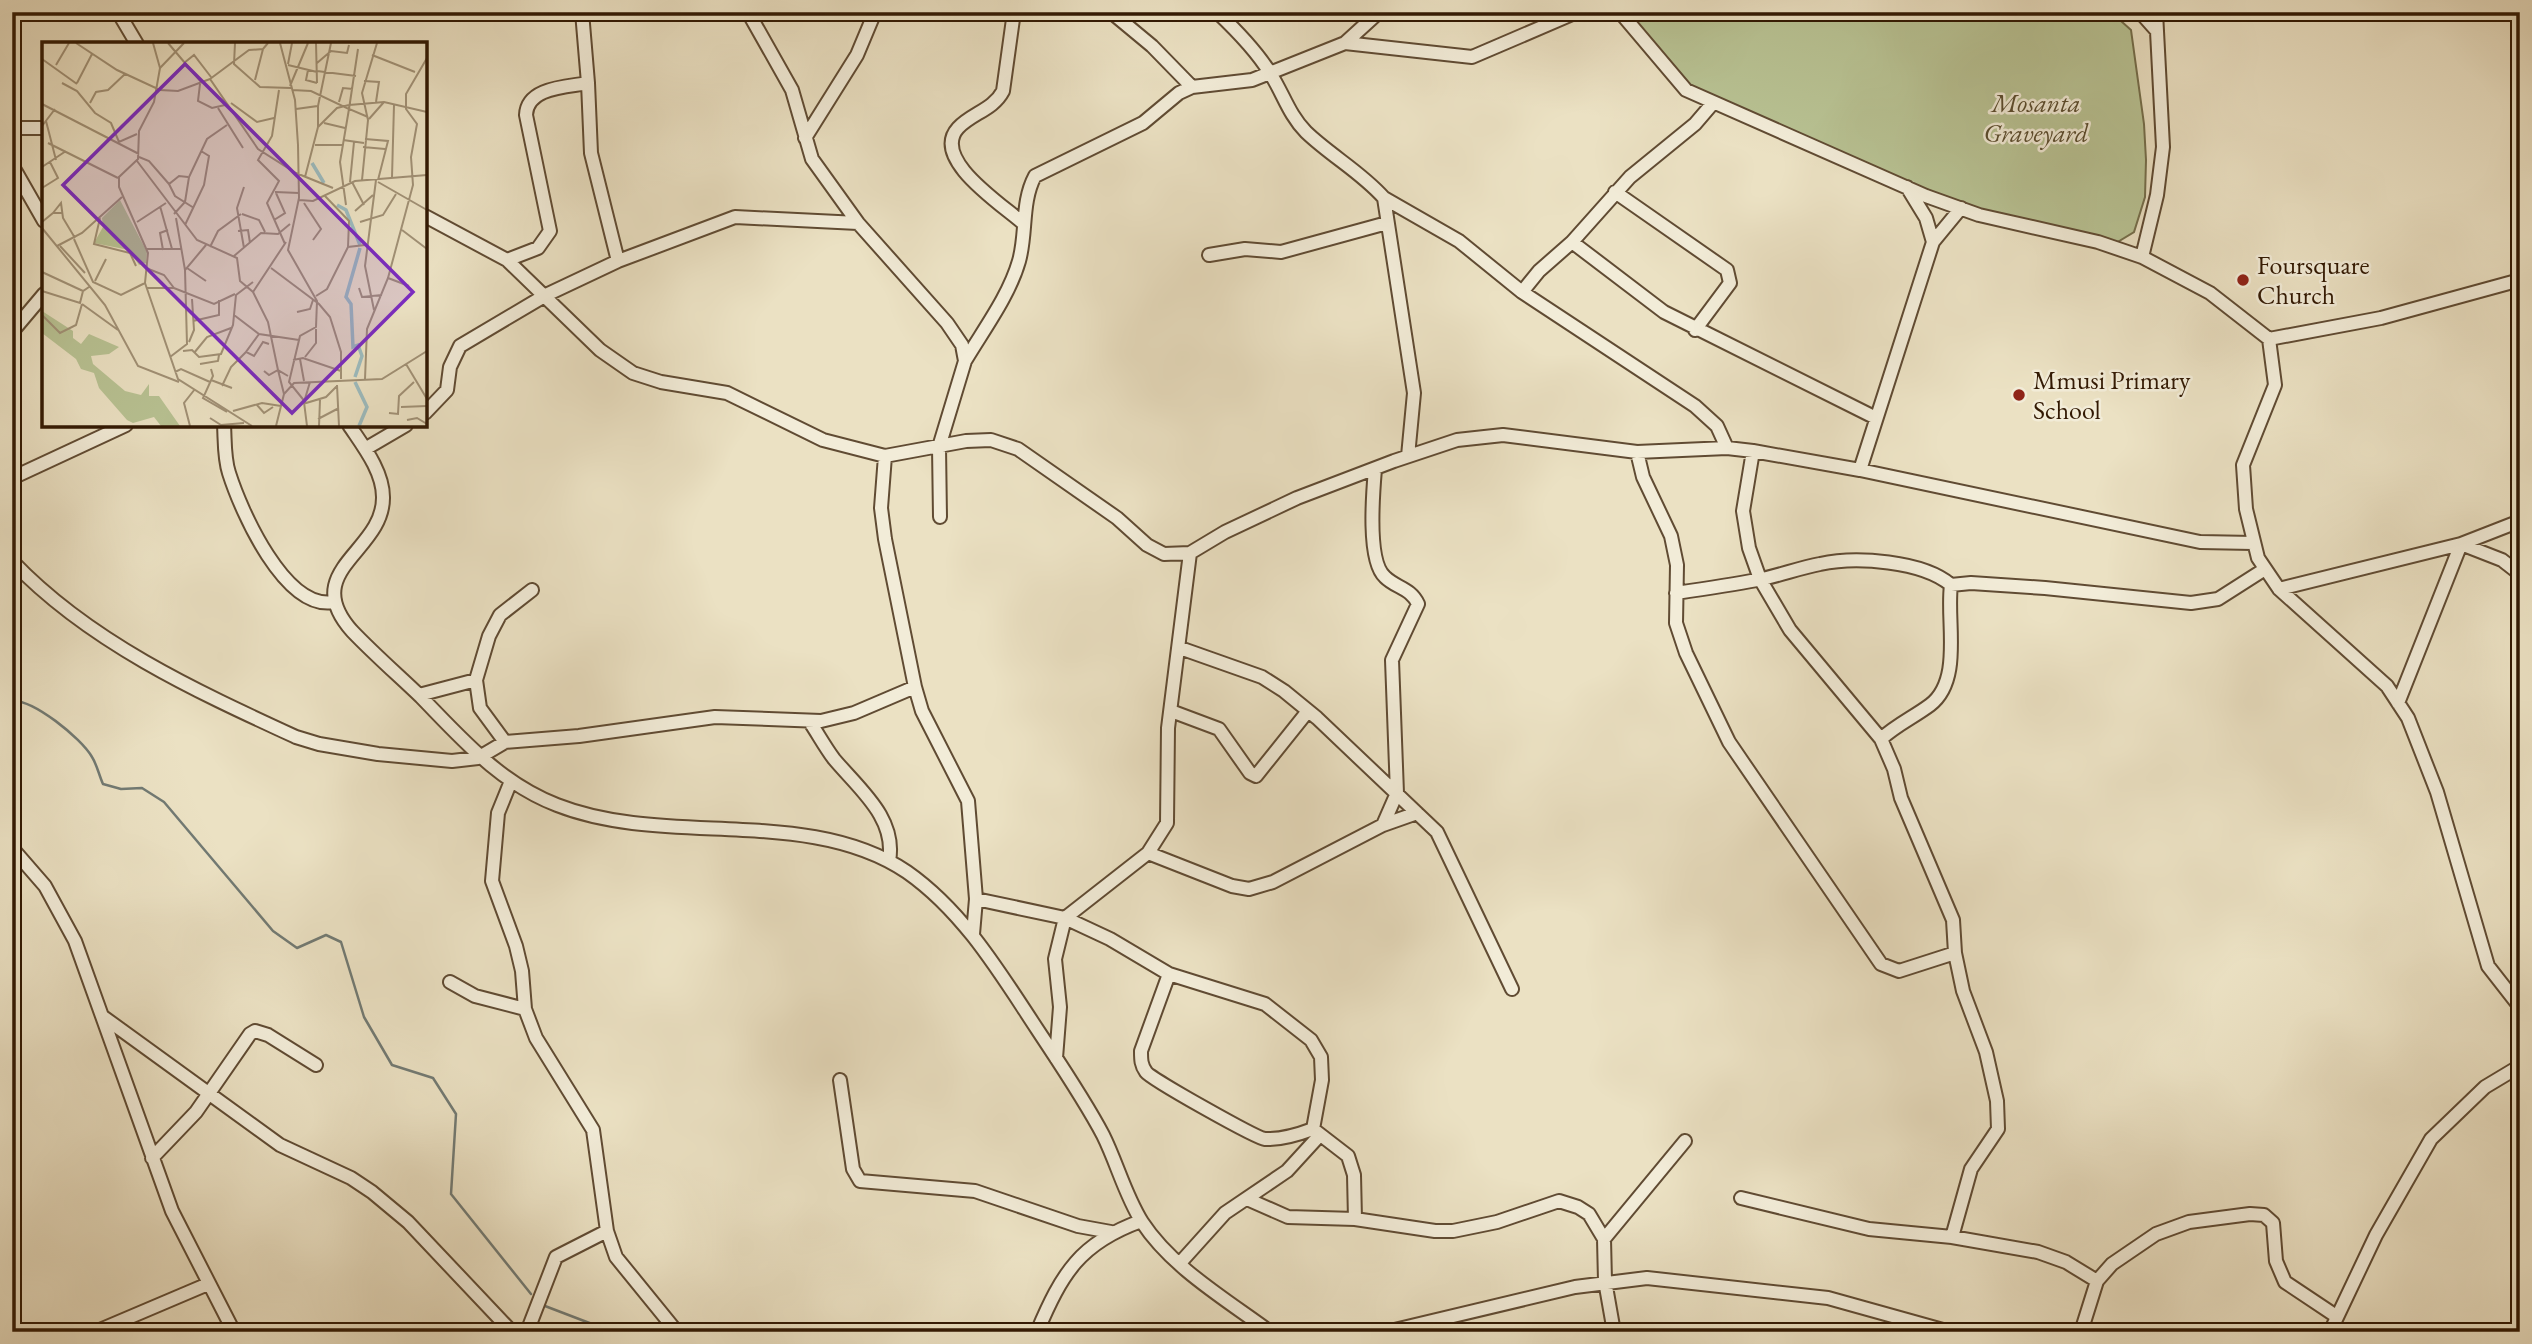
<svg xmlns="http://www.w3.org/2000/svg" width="2532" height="1344" viewBox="0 0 2532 1344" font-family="'EB Garamond',serif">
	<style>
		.green { fill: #b8c293; stroke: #756e4b; stroke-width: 2 }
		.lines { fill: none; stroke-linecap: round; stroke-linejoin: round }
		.stream { stroke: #727a73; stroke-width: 2.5 }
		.minor-casing { stroke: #604b33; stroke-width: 16 }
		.minor { stroke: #f2ecd8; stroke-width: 12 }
		.poi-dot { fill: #8f2418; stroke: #f2ecd8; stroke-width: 2.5 }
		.labels { text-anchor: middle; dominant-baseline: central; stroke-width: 5; stroke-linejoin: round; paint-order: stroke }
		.park-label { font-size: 26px; font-style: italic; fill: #5a4c2e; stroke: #f2ecd8 }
		.poi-label { font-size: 26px; fill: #321903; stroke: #f2ecd8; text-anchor: start }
		.inset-river { fill: none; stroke: #9cbbbe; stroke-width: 3.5 }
		.inset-road { fill: none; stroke: #a19176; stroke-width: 2 }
		.view { fill: #7b2cbf; fill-opacity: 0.15; stroke: #7b2cbf; stroke-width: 3.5 }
		.inset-edge { fill: none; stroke: #321903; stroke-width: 3.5 }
	</style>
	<rect width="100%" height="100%" fill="#ebe1c3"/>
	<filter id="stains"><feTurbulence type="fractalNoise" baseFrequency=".00286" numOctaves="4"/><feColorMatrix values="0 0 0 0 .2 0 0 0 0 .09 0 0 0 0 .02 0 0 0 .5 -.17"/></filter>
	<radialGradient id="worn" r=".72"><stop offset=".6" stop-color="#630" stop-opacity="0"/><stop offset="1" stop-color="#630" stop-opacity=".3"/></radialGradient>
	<path class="green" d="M1643,12H2111L2131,30L2144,124L2146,160L2145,197L2134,232L2111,246L1993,217L1934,195L1693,89L1636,23Z"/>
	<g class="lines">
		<path class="stream" d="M12,701C33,699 81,738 92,757C97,765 99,775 103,784L121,789L142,788L164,802L273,931L297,948L326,935L341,942L364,1017L392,1065L433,1078L456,1114L451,1194L531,1294
			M545,1306L613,1332"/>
		<g class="minor-casing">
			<path id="minor" d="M118,12L137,44
				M582,12L588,83
				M748,12L792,90L812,159L858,223L947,323L962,345L965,361L939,447L940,517
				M1017,12L1013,19L1003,91C993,110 972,113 958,128C930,159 1003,205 1024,224
				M1111,12L1152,46L1192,87
				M1217,12C1236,30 1256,50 1270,73C1283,93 1289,115 1306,132C1331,156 1361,172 1384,198L1414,393L1408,456
				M1620,12L1686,90L1926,196L1979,215L2098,242L2142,257L2210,293L2269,339L2275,385L2243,465L2246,509L2258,558L2279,589L2387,686L2408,718L2437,792L2488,966L2520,1007
				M2140,12L2156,30
				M1345,43L1472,57L1577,12
				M12,128H44
				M805,138L857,55L875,12
				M12,165L44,221
				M1615,192L1727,270L1730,283L1695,330
				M1384,198L1459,241L1522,292L1695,406L1717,426L1727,448
				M425,216L507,260L600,350L633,373L661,382L727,393L823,440L885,456L966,441L991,440L1018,449L1117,518L1147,545L1164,554L1190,553L1225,532L1297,498L1394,461L1457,440L1503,435L1637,452L1727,448L1753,451L1860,470L2200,542L2253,543
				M1572,242L1664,312L1876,418
				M1933,242L1961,208
				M1209,255L1245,249L1281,252L1387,223
				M2142,257L2157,195L2163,147L2156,12
				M507,260L538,248L550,231L526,115C527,87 567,87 588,83L591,153L618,261
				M1522,292L1539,271L1572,242L1630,177L1695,124L1713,103
				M12,332L44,294
				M2269,339L2381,318L2520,280
				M965,361C984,329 1009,296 1019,261C1027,233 1021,202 1035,176L1143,123L1179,93L1192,87L1252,80L1345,43L1379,12
				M425,413L447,390L450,367L460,346L546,295L618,261L735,217L858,223
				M224,425C225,441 224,458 229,473C241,511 285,611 334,602
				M349,425C363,446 383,471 383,497C384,552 298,570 352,631C374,654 398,675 421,697C463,740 500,783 557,805C666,848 808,805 907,872C964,912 1000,973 1037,1029C1060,1064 1084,1099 1103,1135C1117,1163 1125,1195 1142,1222C1172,1268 1227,1300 1270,1332
				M365,449L406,425
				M1753,451L1743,511L1749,548L1760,579L1790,630L1881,739L1894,769L1901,798L1953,920L1955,953L1963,991L1986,1052L1997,1101L1998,1129L1971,1169L1952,1237
				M1637,452L1643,477L1671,536L1677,565L1676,623L1686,653L1729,742L1881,964L1899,971L1955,953
				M885,456L881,508L885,539L915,687L922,711L968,801L976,899L973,934
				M1375,469C1373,492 1367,561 1385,577C1396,588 1411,588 1418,604L1392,660L1397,793L1383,825
				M1860,470L1933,242L1926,218L1907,187
				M12,478L126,425
				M12,561C89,642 196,691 296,737L319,744L378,754L452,761L478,758L505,742L579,736L715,717L821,721L854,713L915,687
				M2279,589L2461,544L2520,521
				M1676,593C1703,589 1730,585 1757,580C1778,576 1799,568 1820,564C1856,556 1923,561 1951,585
				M1180,648L1262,677L1284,691L1317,718L1437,832L1512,989
				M419,695L476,680
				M2398,703L2461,544L2502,560L2520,574
				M1171,711L1219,729L1250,773L1256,776L1308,711
				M810,722C818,734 825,747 834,759C859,789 897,818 889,861
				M1881,739C1896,725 1914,717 1930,705C1963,680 1946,621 1951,585L1971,583L2045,588L2191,603L2218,599L2265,569
				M505,742L480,708L476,680L489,636L500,615L532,590
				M511,781L498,813L492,881L516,946L522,971L525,1009L536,1038L593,1130L607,1231L556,1257L527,1332
				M12,848L45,886L75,941L172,1211L234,1332
				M1148,853L1232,886L1249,889L1273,882L1383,825L1417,813
				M976,899L1065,918L1110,939L1169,974L1265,1004L1311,1040L1321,1057L1322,1080L1313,1129L1348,1156L1354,1175L1355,1219L1435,1231H1453L1497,1222L1559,1201L1578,1207L1589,1214L1604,1239L1605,1281L1614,1332
				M1169,974L1141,1051C1141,1060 1141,1065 1146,1072C1151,1079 1256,1138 1265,1139C1281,1140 1297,1135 1313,1129
				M450,982L475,996L525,1009
				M102,1016L280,1145L351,1178L372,1192L408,1222L512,1332
				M1056,1058L1060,1007L1055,959L1065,918L1148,853L1167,823L1168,728L1190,553
				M840,1080L853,1169L860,1181L975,1191L1078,1226L1111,1232
				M152,1158L196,1112L250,1034L255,1031L268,1035L316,1065
				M1741,1198L1869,1229L1952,1237L2038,1252L2066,1262L2097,1281
				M1247,1199L1288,1217L1355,1219
				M607,1231L616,1257L677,1332
				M1604,1239L1685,1141
				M1180,1263L1225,1213L1287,1171L1319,1136
				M95,1332L208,1284
				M1037,1332C1062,1273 1080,1243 1141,1221
				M1386,1332L1575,1287L1647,1278L1828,1298L1950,1332
				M2081,1332L2097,1281L2112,1264L2156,1234L2189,1222L2250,1214L2264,1215L2273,1223L2276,1261L2285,1282L2336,1316
				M2330,1332L2376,1235L2431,1139L2485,1087L2520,1066"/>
		</g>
		<use href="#minor" class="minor"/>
	</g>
	<g class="poi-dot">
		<circle cx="2243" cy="280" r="7"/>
		<circle cx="2019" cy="395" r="7"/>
	</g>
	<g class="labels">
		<g class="park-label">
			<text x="2036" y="103">Mosanta<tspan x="2036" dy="30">Graveyard</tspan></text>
		</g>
		<g class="poi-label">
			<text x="2257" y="265">Foursquare<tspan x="2257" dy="30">Church</tspan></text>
			<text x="2033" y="380">Mmusi Primary<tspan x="2033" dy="30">School</tspan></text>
		</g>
	</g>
	<g transform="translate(42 42)">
		<rect width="385" height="385" fill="#ebe1c3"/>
		<path d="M78,158L105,210L104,221L97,223L87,208L52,201L61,185L60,176ZM0,269L31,289V296L39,302L47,292L77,305L67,312L49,314L51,322L83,349L99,353L107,342V354H117L138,384H119L112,375L91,381L85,378L57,346L52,331L39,327L34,317L0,291Z" fill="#b8c293"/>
		<path class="inset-river" d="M270,121L282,141M295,163L304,168L318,203M313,335L320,314L316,303L311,305L309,262L304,255L318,206M313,340L325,365L317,384"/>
		<path class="inset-road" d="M34,1L75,28L118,48L136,49L168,37L216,107L254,131L291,146M111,1L118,26L112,60L97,89L96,117L77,135V145L106,211L103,241L136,337L210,384M126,1L160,41M193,1L192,22L218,45L249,46M238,1L253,58L256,103L257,156L246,208L275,259L274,285L258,294L247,340L264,361L284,355L295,344M274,1L275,41M316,7L307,67L326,75M330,13L373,30M0,17L35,42M142,21L152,13L169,35M275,21L289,9L305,11L307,3M246,22L250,1M14,23L27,1M246,23L275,30M118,26L142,1M266,28L264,38L275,41M275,29L314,34M168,37L207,8L221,7L226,1M213,38L221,7M322,39L337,40L334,60M20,41L35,49L53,71L69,81L77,100L95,92M35,41L50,12M158,42L156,59L170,66L183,63M248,44L266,1M237,48L230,94L216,118L237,139L225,161L243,202M250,48L269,49L307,67L298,120L304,163M297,60L301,46L311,47M48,61L54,50L66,48L83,32M189,61L215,80L232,76M0,62L97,112M276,64L289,1M176,66L201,106M254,67L276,64V85L295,66L307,63L342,60L385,70M327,77L342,60M4,79L14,118M282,81L303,86M0,84L13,67M323,97L346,99L336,138M301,98L322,101M6,101L76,136M273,103H300M321,105L343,107M97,115L107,119L127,142L137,134L146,135M95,119L155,198L195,216L198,239L211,250L226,280L236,328L246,334M0,125L24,109M263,135L276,85M350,135L352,63M320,138L326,78L320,51L335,1M308,140L312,100M310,140L322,163M336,140L385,168M127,142L133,154L152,166M0,146L16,136L8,120M233,150L257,151M283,154L307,179L306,205M257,158L271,159L313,139L385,133M262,161L279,187L271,198M118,164L130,207M313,169L331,153M11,171L19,161L21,176L33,196M132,172L143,160L147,135L165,97L185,83M200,172L217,178L223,190M58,176L52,202L88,211L94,224M134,176L143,228M232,178L243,171L234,151M0,180L11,171H20M95,180L124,161M318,180L341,173L354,152M143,183L162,143L167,114L159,109M0,186L63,263L96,324L137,340M360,188L385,207M196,189L206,188L208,201M32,197L51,240L79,253L103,241M15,204L40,191L80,155M18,204L43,231M168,205L176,189L199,172M202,206L195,166L202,145M104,207H139M121,208L118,191L126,188M192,214L219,191L236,192L248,182M104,226L122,233L132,246M145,226L164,239M229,226L277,262L288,275L299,310V337M0,230L41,249L47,245M346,236L367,244M53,239L64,217M104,246H132L172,262L193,252M317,246L320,255L340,253M0,249L38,261L41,249M211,250L244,200M274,254L285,247L306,205L323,203M40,262L76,288M332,268L323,224L334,138M255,270L268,267L271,258M0,273L18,291L34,283L40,262M192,273L217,292L257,298M151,279L177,273V258M217,292L204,310L212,314L221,300L227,302M147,300L152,288L150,257M141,309L150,308L157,315L179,312L191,283L194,253L211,240M152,311L165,295L189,286M128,315L145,302L143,228L164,203M263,315L274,301V287M258,317L262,339M251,318L261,316L299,329M158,322L176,319L177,313M364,322L385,357M169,327L171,334L161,356L185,370M222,329L227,333L236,328L242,352M133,330L139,327L168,340M323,337L325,287L346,236L371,143L369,115L375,82L364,67V52L385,16M169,338L190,346M295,343L297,384M180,344L189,325L204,310M215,363L222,371L231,365M359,365L385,364M191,369L220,361L239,364M347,371L356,372L357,354L372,340M168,376L179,383L202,381M276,377L297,366M365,378L375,376L385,382M148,384L142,361L153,347M234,384L242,352L252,341L340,337L385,309M265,384L262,360L268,340M277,384L278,358"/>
		<path class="view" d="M143,22L371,250L250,371L21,143Z"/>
		<rect width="385" height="385" class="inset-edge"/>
	</g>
	<rect width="2532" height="1344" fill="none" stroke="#ebe1c3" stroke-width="42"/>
	<rect x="14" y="14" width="2504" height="1316" fill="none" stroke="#321903" stroke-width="3.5"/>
	<rect x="21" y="21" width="2490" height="1302" fill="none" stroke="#321903" stroke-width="2"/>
	<rect width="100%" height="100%" filter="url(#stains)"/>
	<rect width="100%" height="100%" fill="url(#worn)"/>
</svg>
